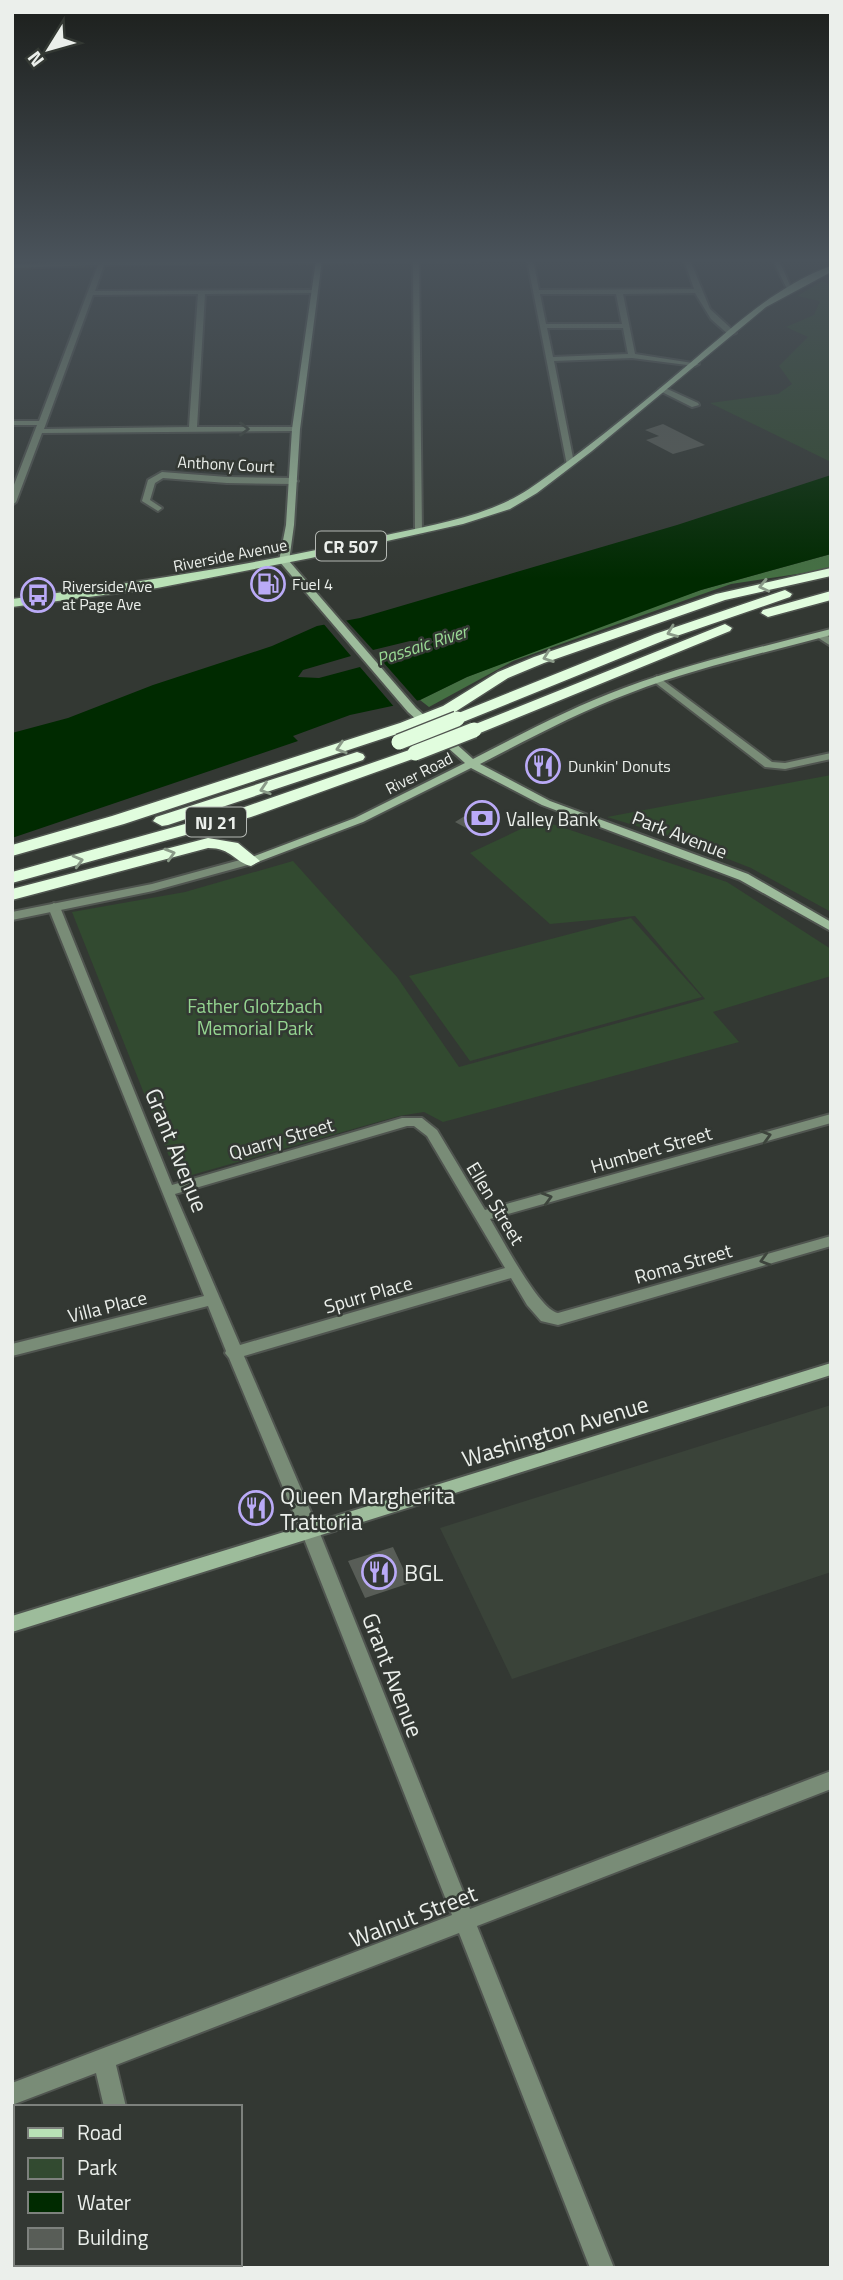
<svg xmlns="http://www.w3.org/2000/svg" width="843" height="2280" viewBox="0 0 843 2280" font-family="'Titillium Web',sans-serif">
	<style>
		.built { fill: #3a4339 }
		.green { fill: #324a30 }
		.forest { fill: #457043 }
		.water { fill: #002a00 }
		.pier { fill: #333833 }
		.building { fill: #585d57 }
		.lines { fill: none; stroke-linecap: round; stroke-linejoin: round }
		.minor-casing { stroke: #505550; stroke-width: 4 }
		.tertiary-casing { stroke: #505550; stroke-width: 4 }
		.secondary-casing { stroke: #505550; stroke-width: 4 }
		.primary-casing { stroke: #505550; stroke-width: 3 }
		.motorway-casing { stroke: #505550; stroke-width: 3 }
		.minor { fill: #798c77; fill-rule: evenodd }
		.tertiary { fill: #798c77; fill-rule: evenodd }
		.secondary { fill: #9dbc9b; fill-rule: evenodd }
		.primary { fill: #b9e1b6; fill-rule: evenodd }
		.motorway { fill: #e1fdde; fill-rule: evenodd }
		.motorway-bridge-casing { stroke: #505550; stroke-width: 18; stroke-linecap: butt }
		.motorway-bridge { stroke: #e1fdde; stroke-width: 15 }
		.oneway { stroke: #3e453d }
		.oneway2 { stroke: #8a9a88 }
		.labels { text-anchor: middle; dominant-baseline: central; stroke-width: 5; stroke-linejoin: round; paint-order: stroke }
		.far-street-label { font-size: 16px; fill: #ebefeb; stroke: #333833 }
		.far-poi-label { font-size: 16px; fill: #ebefeb; stroke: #333833; text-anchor: start }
		.shield { fill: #333833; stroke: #b4b8b4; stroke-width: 2 }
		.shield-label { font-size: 18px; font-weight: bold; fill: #ebefeb }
		.far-water-label { font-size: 18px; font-style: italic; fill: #9ada95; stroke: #333833 }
		.poi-label { font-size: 19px; fill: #ebefeb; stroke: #333833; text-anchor: start }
		.street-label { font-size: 19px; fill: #ebefeb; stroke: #333833 }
		.park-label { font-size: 19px; fill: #95d591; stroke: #333833 }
		.near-street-label { font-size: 23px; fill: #ebefeb; stroke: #333833 }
		.near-poi-label { font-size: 23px; fill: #ebefeb; stroke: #333833; text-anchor: start }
	</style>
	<rect width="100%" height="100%" fill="#333833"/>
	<path class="built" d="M831,1405V1572L512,1679L440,1528Z"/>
	<path class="green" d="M822,281L831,286V462L710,403L778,394L792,384L779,366L808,337L786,327L814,315L820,301L797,296Z
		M831,775V912L751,868L669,836L607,817Z
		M540,820L727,882L831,949V976L713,1012L739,1042L443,1122L424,1112L399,1116L178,1179L72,912L185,892L293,861L397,977L459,1067L705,999L635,916L550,924L470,853Z
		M631,918L702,997L470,1061L409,976Z"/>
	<path class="forest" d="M831,554V569L731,584L513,661L429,707L420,700L467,677L619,618L701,590Z"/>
	<path class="water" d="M831,475V554L701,590L467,677L420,700L350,715L293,736L298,741L12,838V733L68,718L153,685L272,646L317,626L360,618L677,525Z"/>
	<path class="pier" d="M344,618L373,650L410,641H434L425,650L383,662L420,704L396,709L360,667L319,678L298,677L303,670L351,656L322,622Z"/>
	<path class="building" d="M663,424L705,445L673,454L646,440L659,436L645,430Z
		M481,806L498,816L470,830L455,822Z
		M393,1547L410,1583L365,1598L348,1561Z"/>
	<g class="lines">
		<g class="minor-casing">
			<path id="minor" d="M100,260H480L477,262H419L422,533L415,531L413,262L104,265L95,291L316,290L314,293L205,294L197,427H296L300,429L296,431L42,433L16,502L12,505V490L37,425H12V421H39L98,265L12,268V264ZM198,294L189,427L44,429L93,295Z
				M527,260H533L539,290L694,289L684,260H690L710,309L736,333L729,335L711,319L695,293L623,294L635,354L699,364L695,366L632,358L554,361L574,463L567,465ZM540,294H616L622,324H546ZM547,328H623L628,354L553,357Z
				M773,260H779L792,290L787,289Z
				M663,387L698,403L699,405L692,407L660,391L659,389Z
				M162,472L227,477L294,478L298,481L294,484L227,483L163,478L155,483L150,500L162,508L158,511L142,501L148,480Z
				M817,633H823L831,638V646L817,637Z
				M657,676L772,762L785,763L831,753V759L785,769L765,767L653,681L652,679Z
				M54,903L60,907L172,1185L402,1118H422L437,1130L485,1210L831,1114V1123L490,1219C502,1238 539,1310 558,1313L831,1236V1246L558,1325L541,1321L527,1305L511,1278L244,1356L319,1531L470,1909L831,1771V1789L477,1926L614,2268H590L459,1933L116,2065L126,2107H104L96,2073L12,2105V2083L452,1915L301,1531L229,1358L225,1353L226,1351L208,1306L12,1356V1344L204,1296L48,907ZM407,1126H414L427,1136L505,1268L240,1345L175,1194Z
				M140,2264H164L165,2268H141Z"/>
		</g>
		<g class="tertiary-casing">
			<path id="tertiary" d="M251,857L257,861L255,863L153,891L12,920V912L152,884Z"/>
		</g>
		<g class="secondary-casing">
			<path id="secondary" d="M316,260H322L300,429L294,525L289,561L416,708L473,759C522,734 572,707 624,688C691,663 762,647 831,629V635C764,653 695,668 630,693C578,712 529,739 480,764L550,801L748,874L831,922V931L740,880L542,805L471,768L363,822L255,863H247V859L355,818L465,763L408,712L279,561L286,525L292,429Z
				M831,1363V1375L12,1632V1616Z"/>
		</g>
		<g class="primary-casing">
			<path id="primary" d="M831,266V272L766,307L592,451L537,493L510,509L463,524L311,558L157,588L12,607V599C135,583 257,564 378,537C429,525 485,518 529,489C585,451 644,402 696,358C738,323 778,285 831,266Z"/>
		</g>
		<g class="motorway-casing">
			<path id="motorway" d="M831,568V576L725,600L544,663L508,678L455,712L412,729L124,824L12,856V845L112,816L400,723L443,706L498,672L534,657L716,594Z
				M785,590L792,594L790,597L665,640L463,722H451L449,719L451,716L655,634Z
				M831,591V600L768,617L761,613L763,610Z
				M725,624L732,628L730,631L480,733L474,735L466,730L468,727Z
				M415,748L421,750L423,753L421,756L251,817L12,883V872L239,809Z
				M357,752L363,754L365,757L363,760L168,825L162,826L153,821L156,817Z
				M208,838L238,843L260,861L251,866C234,862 232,848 208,848L12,900V889Z"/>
		</g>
		<use href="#minor" class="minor"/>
		<use href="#tertiary" class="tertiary"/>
		<use href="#secondary" class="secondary"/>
		<use href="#primary" class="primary"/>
		<use href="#motorway" class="motorway"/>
		<g class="motorway-bridge-casing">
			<path id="motorway-bridge" d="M399,742L457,719
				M415,753L474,730"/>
		</g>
		<use href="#motorway-bridge" class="motorway-bridge"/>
	</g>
	<defs><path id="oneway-chevron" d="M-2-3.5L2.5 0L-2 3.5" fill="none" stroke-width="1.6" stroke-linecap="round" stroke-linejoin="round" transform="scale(1.75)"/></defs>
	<g class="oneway">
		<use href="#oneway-chevron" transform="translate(244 429)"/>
		<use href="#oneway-chevron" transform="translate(766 1136) rotate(-16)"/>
		<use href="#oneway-chevron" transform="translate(547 1198) rotate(-16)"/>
		<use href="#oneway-chevron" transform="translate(765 1260) rotate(164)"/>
	</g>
	<g class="oneway2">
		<use href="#oneway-chevron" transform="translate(764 586) rotate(167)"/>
		<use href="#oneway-chevron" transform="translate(672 632) rotate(159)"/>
		<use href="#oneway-chevron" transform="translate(548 657) rotate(160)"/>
		<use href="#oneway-chevron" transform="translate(341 748) rotate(162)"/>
		<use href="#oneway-chevron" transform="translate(265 789) rotate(162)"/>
		<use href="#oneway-chevron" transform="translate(170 854) rotate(-16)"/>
		<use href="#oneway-chevron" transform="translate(78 861) rotate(-15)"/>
	</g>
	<linearGradient id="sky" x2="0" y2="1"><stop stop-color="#1c1f1c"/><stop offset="0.45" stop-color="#4a535b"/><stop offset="1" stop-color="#4a535b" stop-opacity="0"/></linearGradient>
	<rect width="843" height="579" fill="url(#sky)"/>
	<defs>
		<g id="fuel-ring" transform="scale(1.75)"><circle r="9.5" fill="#333833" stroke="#baaaf7" stroke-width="1.5"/><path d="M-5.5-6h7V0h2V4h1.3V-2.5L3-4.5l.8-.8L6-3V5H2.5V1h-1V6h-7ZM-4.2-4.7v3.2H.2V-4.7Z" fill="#baaaf7"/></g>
		<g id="bus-ring" transform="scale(1.75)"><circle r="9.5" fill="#333833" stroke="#baaaf7" stroke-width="1.5"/><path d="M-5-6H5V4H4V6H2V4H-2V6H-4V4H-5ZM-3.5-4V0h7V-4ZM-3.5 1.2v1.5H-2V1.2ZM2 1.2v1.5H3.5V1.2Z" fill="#baaaf7"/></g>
		<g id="restaurant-ring" transform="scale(1.75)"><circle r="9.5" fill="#333833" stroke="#baaaf7" stroke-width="1.5"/><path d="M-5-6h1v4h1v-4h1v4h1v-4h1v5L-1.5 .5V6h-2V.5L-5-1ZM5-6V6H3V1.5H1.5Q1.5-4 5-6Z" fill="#baaaf7"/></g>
		<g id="bank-ring" transform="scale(1.75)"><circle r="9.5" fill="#333833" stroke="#baaaf7" stroke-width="1.5"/><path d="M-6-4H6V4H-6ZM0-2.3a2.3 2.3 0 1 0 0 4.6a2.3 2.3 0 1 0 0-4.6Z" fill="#baaaf7"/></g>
	</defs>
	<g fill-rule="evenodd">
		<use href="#fuel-ring" x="268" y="584"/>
		<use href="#bus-ring" x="38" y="595"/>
		<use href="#restaurant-ring" x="543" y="766"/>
		<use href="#bank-ring" x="482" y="818"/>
		<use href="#restaurant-ring" x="256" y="1508"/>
		<use href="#restaurant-ring" x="379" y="1572"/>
	</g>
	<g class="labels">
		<g class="far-street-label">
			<text transform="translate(226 464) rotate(3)">Anthony Court</text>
			<text transform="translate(230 555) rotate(-11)">Riverside Avenue</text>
			<text transform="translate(419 773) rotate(-27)">River Road</text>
		</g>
		<g class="far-poi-label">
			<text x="292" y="584">Fuel 4</text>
			<text x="62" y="586">Riverside Ave<tspan x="62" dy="18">at Page Ave</tspan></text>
			<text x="568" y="766">Dunkin' Donuts</text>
		</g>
		<g class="shield">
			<rect x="316" y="531.5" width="70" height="29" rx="5"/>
			<rect x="186" y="807.5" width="60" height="29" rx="5"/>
		</g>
		<g class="shield-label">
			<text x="351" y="546">CR 507</text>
			<text x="216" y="822">NJ 21</text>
		</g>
		<g class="far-water-label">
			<text transform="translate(422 645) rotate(-18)">Passaic River</text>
		</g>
		<g class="poi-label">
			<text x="506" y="818">Valley Bank</text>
		</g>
		<g class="street-label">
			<text transform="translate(680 834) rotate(21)">Park Avenue</text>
			<text transform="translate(281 1138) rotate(-16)">Quarry Street</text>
			<text transform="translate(651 1149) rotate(-16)">Humbert Street</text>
			<text transform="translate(496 1203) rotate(59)">Ellen Street</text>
			<text transform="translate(683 1263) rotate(-16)">Roma Street</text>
			<text transform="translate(368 1294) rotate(-16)">Spurr Place</text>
			<text transform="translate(107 1306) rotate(-14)">Villa Place</text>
		</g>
		<g class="park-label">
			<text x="255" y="1005">Father Glotzbach<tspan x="255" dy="22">Memorial Park</tspan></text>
		</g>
		<g class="near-street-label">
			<text transform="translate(177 1150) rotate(68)">Grant Avenue</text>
			<text transform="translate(555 1431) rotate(-17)">Washington Avenue</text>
			<text transform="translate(393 1675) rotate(69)">Grant Avenue</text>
			<text transform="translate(413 1916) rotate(-21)">Walnut Street</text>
		</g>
		<g class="near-poi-label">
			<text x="280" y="1495">Queen Margherita<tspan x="280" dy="26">Trattoria</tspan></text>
			<text x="404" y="1572">BGL</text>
		</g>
	</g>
	<rect width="843" height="2280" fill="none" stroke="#ebefeb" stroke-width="28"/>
	<rect x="14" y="2105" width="228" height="161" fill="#333833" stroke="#7d817d" stroke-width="2"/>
	<rect x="28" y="2128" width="35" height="10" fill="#b9e1b6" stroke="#7d817d" stroke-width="2"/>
	<text x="77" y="2140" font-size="21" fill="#ebefeb">Road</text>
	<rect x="28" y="2158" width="35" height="21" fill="#324a30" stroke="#7d817d" stroke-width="2"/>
	<text x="77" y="2175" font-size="21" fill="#ebefeb">Park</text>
	<rect x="28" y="2192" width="35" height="21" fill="#002a00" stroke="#7d817d" stroke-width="2"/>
	<text x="77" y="2210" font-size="21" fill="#ebefeb">Water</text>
	<rect x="28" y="2228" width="35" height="21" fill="#585d57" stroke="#7d817d" stroke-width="2"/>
	<text x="77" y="2245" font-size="21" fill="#ebefeb">Building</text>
	<g transform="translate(49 49) rotate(233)" stroke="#333833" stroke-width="5" paint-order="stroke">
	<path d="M0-5L12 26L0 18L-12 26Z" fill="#ebefeb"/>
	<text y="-10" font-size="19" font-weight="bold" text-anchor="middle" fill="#ebefeb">N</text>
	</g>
</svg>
